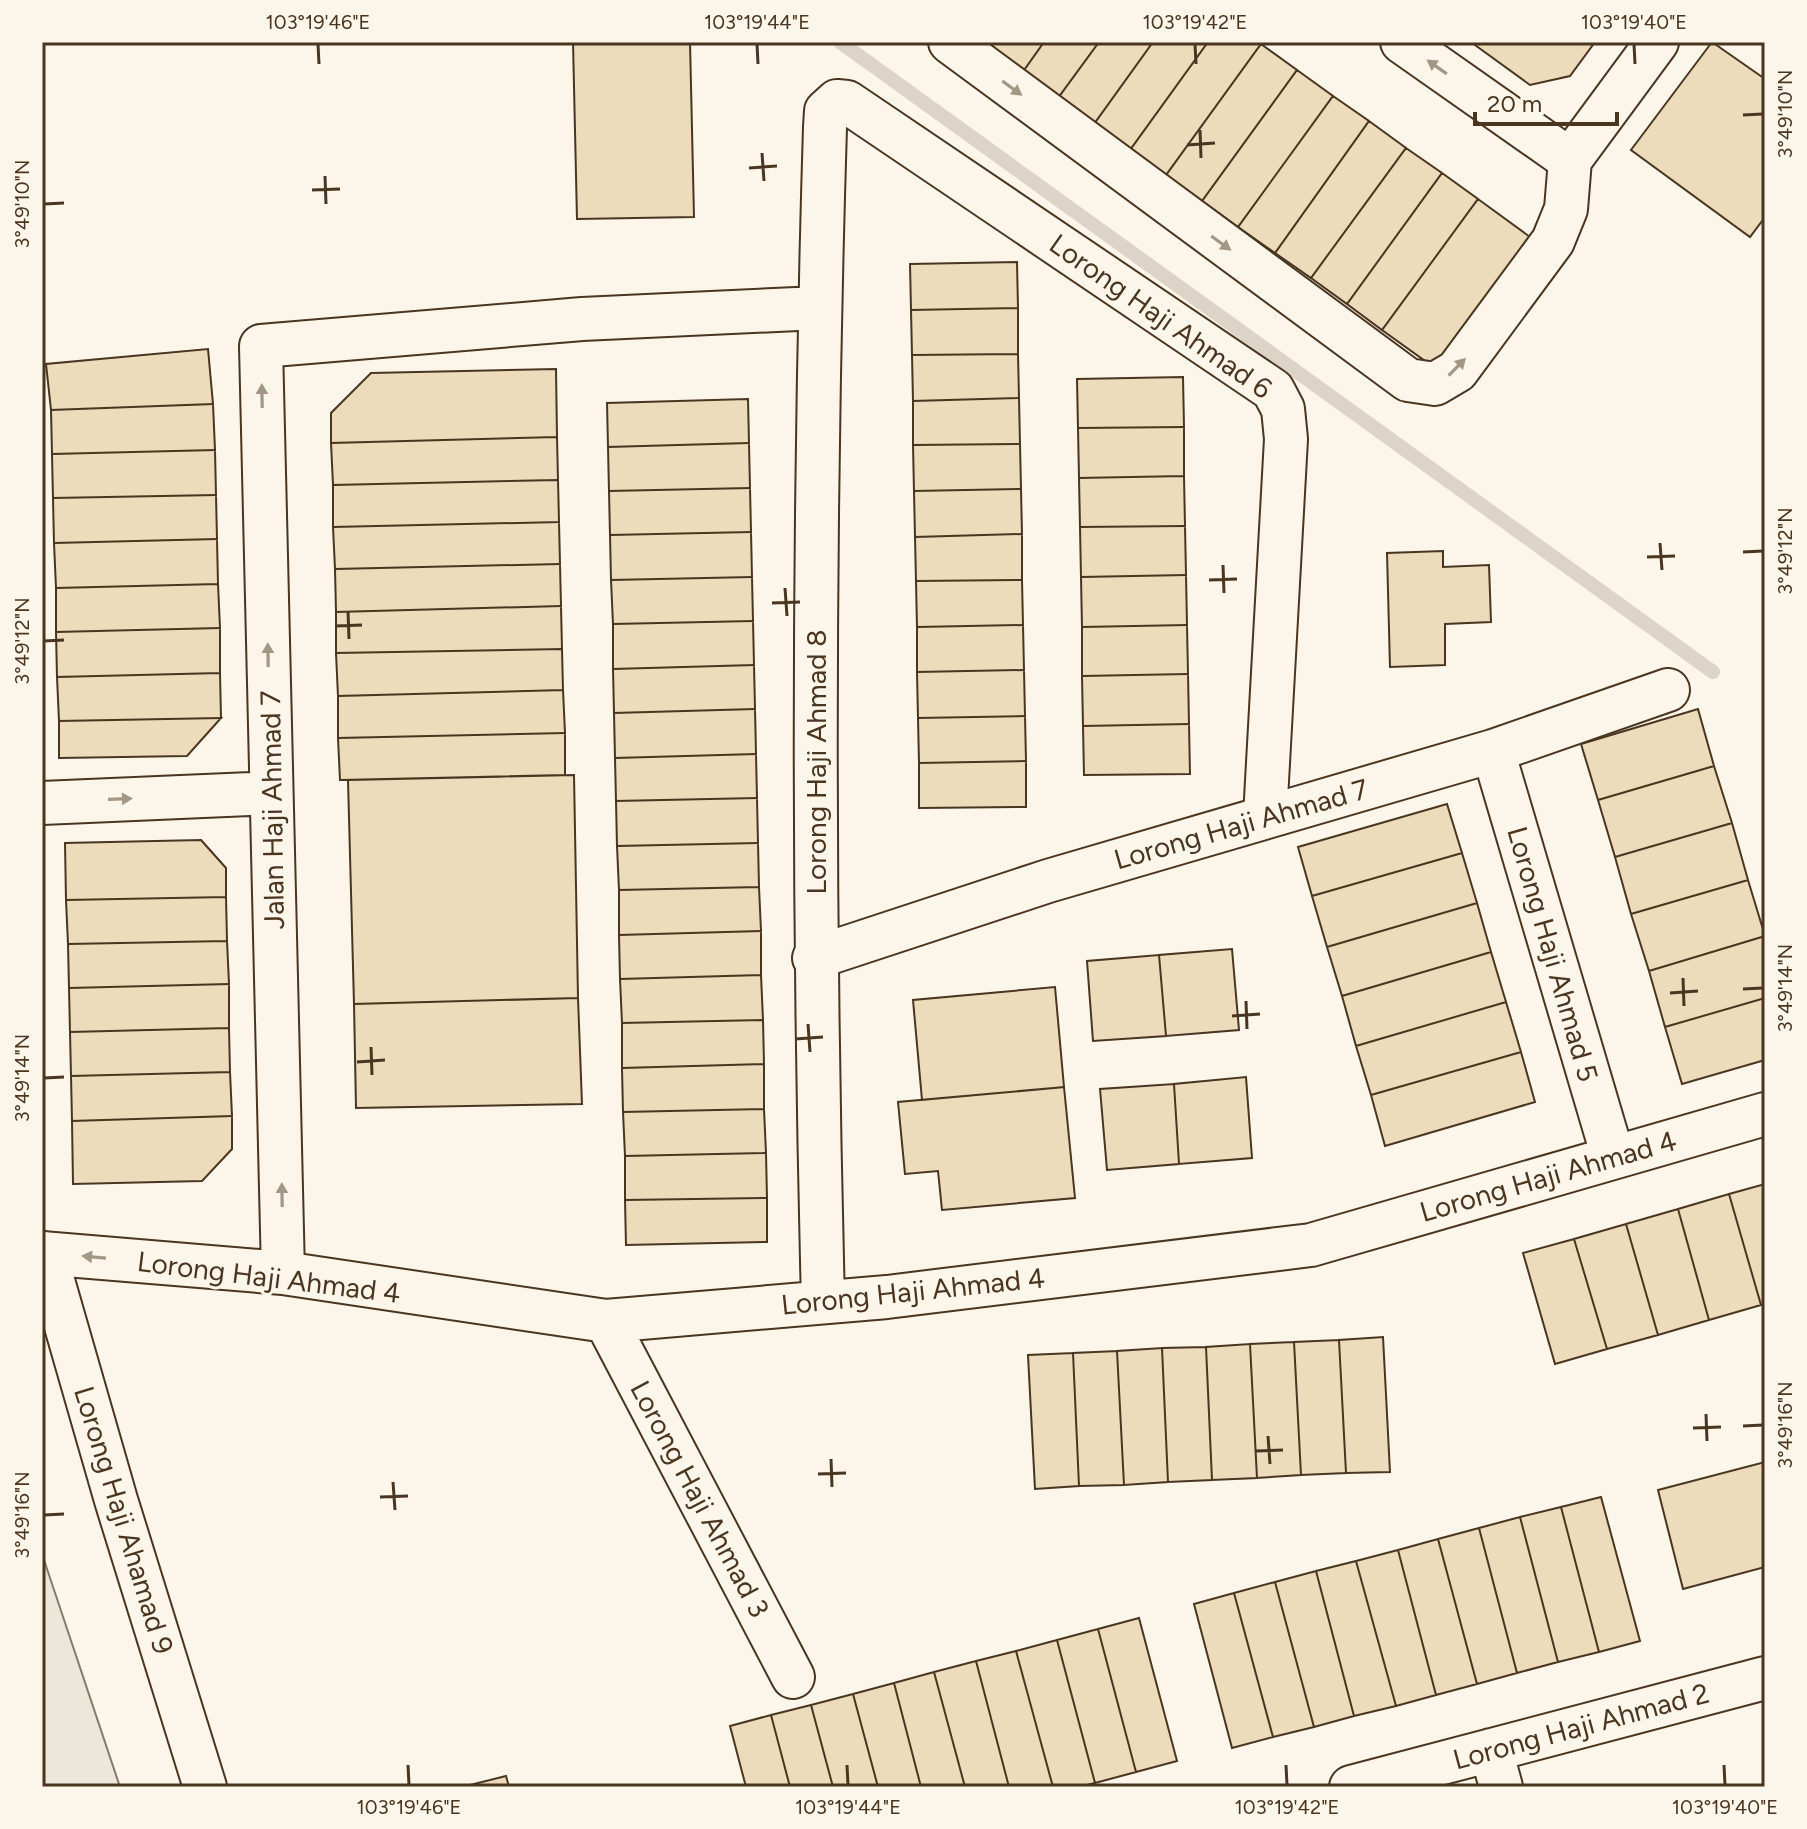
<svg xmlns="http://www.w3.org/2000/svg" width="1807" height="1829" viewBox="0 0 1807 1829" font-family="Figtree,sans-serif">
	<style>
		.parking { fill: #ede7d9; stroke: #887966; stroke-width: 2 }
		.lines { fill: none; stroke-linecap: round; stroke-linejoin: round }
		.stream { stroke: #dcd4c6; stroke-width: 14 }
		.building { fill: #ecdcbc; stroke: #4a3520; stroke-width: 2 }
		.minor-casing { stroke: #4a3520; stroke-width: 46 }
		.minor { stroke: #fbf6e9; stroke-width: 42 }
		.oneway { fill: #a29684 }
		.ticks { fill: none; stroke: #4a3520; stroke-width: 3 }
		.labels { text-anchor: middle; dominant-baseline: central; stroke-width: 6; stroke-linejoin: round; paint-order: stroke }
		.street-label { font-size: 28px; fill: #4a3520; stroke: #fbf6e9 }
		.neatline { fill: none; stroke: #4a3520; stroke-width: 3 }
		.ticks-label { font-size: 20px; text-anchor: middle; fill: #4a3520 }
	</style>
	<rect width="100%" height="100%" fill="#fbf6e9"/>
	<path class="parking" d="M42,1554L120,1787H42Z"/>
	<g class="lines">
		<path class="stream" d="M840,42L1713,672"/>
	</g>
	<path class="building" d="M573,42H690L694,217L577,219Z
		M989,42H1044L1022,73L986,46Z
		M1044,42H1099L1058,98L1022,73Z
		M1099,42H1153L1094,124L1058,98Z
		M1153,42H1208L1130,150L1094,124Z
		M1208,42L1261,44L1166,175L1130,150Z
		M1477,42H1595L1570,76L1530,85L1475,45Z
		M1712,42L1765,79V217L1750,237L1631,150Z
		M1261,44L1297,70L1202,201L1166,175Z
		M1297,70L1333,96L1238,227L1202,201Z
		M1333,96L1369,121L1275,253L1238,227Z
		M1369,121L1406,148L1311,278L1275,253Z
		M1406,148L1442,173L1347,304L1311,278Z
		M1442,173L1478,199L1382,330L1347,304Z
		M1478,199L1530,237L1435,368L1382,330Z
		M1017,262L1018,308L911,310L910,264Z
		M1018,308V354L912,355L911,310Z
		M208,349L213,404L51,410L46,364Z
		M1018,354L1019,398L913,401L912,355Z
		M556,369L557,437L331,443V413L371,373Z
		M1183,377L1184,427L1078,428L1077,379Z
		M1019,398L1020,444L913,445V401Z
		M748,399L749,443L608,447L607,403Z
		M213,404L215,450L52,454L51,410Z
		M1184,427V476L1079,478L1078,428Z
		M557,437L558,480L333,485L331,443Z
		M749,443L750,488L609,491L608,447Z
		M1020,444L1021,489L914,491L913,445Z
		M215,450L216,495L53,498L52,454Z
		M1184,476L1185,526L1080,527L1079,478Z
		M558,480L559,522L333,527V485Z
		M750,488L751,532L610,535L609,491Z
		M1021,489L1022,534L915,537L914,491Z
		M216,495L217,539L54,543L53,498Z
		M559,522L560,564L335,569L333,527Z
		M1185,526L1186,575L1081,577L1080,527Z
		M751,532L752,577L611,580L610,535Z
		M1022,534V580L916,581L915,537Z
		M217,539L218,584L56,588L54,543Z
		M1443,551V567L1489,565L1491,622L1445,624V665L1390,667L1387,553Z
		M560,564L561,606L336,612L335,569Z
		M1186,575L1187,625L1082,627L1081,577Z
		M752,577L753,621L613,624L611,580Z
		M1022,580L1023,625L917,627L916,581Z
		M218,584L220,628L56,632V588Z
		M561,606L562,649L336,653V612Z
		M753,621L754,665L613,669V624Z
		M1023,625L1024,670L917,672V627Z
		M1187,625L1188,674L1082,676V627Z
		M220,628V673L57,677L56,632Z
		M562,649L563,690L338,696L336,653Z
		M754,665L755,709L614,713L613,669Z
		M1024,670L1025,716L918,718L917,672Z
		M220,673L221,718L59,721L57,677Z
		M1188,674L1189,724L1083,726L1082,676Z
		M563,690L565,733L338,738V696Z
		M755,709L756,754L615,758L614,713Z
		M1698,709L1714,766L1598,800L1581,744Z
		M1025,716L1026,761L919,763L918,718Z
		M221,718L187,756L59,758V721Z
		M1189,724L1190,774L1084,775L1083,726Z
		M565,733V775L340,780L338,738Z
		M756,754L757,798L616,801L615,758Z
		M1026,761V807L919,808V763Z
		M1714,766L1732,823L1615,857L1598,800Z
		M574,775L578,998L354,1004L348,780Z
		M757,798L758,843L617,846L616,801Z
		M1447,804L1462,853L1312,896L1298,847Z
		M1732,823L1748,880L1631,914L1615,857Z
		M201,840L226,868V897L66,900L65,843Z
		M758,843L759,887L619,890L617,846Z
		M1462,853L1477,903L1327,947L1312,896Z
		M1748,880L1765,936L1649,971L1631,914Z
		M759,887L761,931L619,935V890Z
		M226,897L227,941L68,944L66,900Z
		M1477,903L1491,952L1342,996L1327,947Z
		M761,931V975L620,979L619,935Z
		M1765,936V998L1665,1027L1649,971Z
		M227,941L229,984L69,988L68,944Z
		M1232,949L1239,1030L1166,1036L1159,955Z
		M1491,952L1506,1002L1356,1046L1342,996Z
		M1159,955L1166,1036L1093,1041L1087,961Z
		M761,975L763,1020L622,1023L620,979Z
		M229,984V1028L70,1032L69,988Z
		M1055,987L1064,1087L922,1100L913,1000Z
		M578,998L582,1104L356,1108L354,1004Z
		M1765,998V1060L1682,1084L1665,1027Z
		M1506,1002L1521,1052L1371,1095L1356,1046Z
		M763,1020L764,1064L622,1068V1023Z
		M229,1028L230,1072L71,1076L70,1032Z
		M1521,1052L1535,1102L1385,1146L1371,1095Z
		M764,1064V1109L623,1112L622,1068Z
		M230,1072L232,1116L72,1121L71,1076Z
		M1246,1077L1252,1158L1179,1164L1174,1084Z
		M1174,1084L1179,1164L1107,1170L1100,1089Z
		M1064,1087L1075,1198L942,1210L938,1171L905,1174L898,1102Z
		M764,1109L766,1153L625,1156L623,1112Z
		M232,1116V1149L202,1181L73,1184L72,1121Z
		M766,1153L767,1198L625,1200V1156Z
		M1765,1184V1304L1761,1305L1729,1194Z
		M1729,1194L1761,1305L1709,1320L1678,1209Z
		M767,1198V1242L626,1245L625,1200Z
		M1678,1209L1709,1320L1658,1335L1626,1224Z
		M1626,1224L1658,1335L1607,1349L1574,1239Z
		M1574,1239L1607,1349L1555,1364L1523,1253Z
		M1383,1337L1390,1472L1346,1473L1339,1340Z
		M1339,1340L1346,1473L1301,1475L1294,1342Z
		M1294,1342L1301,1475L1257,1478L1250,1344Z
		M1250,1344L1257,1478L1212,1480L1206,1347Z
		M1206,1347L1212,1480L1168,1482L1162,1348Z
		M1162,1348L1168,1482L1124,1485L1117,1351Z
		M1117,1351L1124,1485L1079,1486L1073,1353Z
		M1073,1353L1079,1486L1035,1489L1028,1355Z
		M1765,1462V1567L1683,1589L1658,1490Z
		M1601,1497L1640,1641L1599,1652L1561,1507Z
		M1561,1507L1599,1652L1558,1662L1520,1517Z
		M1520,1517L1558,1662L1517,1673L1479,1528Z
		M1479,1528L1517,1673L1477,1684L1438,1539Z
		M1438,1539L1477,1684L1436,1695L1398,1550Z
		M1398,1550L1436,1695L1396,1706L1356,1561Z
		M1356,1561L1396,1706L1354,1716L1316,1571Z
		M1316,1571L1354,1716L1314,1727L1275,1582Z
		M1275,1582L1314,1727L1273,1737L1234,1593Z
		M1234,1593L1273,1737L1232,1748L1194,1604Z
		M1139,1618L1177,1761L1136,1772L1098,1629Z
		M1098,1629L1136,1772L1095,1783L1057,1640Z
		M1057,1640L1095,1783L1078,1787H1053L1016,1651Z
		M1016,1651L1053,1787H1009L976,1661Z
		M976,1661L1009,1787H965L934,1672Z
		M934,1672L965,1787H921L894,1683Z
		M894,1683L921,1787H878L853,1694Z
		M853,1694L878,1787H833L811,1705Z
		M811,1705L833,1787H790L771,1715Z
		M771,1715L790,1787H746L730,1726Z
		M506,1776L509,1787H462Z"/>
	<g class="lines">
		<g class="minor-casing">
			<path id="minor" d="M950,42L1408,380L1435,384L1457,371L1553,241L1566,209L1570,160
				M1402,42L1570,160
				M1570,160L1657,42
				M1493,751L1613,1157
				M42,803L271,793
				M814,958L1048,881L1493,751L1668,690
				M42,1253L283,1273L606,1321L887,1297L1311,1245L1765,1114
				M45,1253L116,1500L205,1787
				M283,1273L261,346L582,319L819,308
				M823,1302C813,910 813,519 825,127L826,111L837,101L847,102L1273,390L1283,409L1286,439L1265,817
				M606,1321L793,1677
				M1491,1750L1501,1787
				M1351,1787L1765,1678"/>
		</g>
		<use href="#minor" class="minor"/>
	</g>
	<defs><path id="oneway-solid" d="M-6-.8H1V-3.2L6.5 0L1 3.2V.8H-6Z" transform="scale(2)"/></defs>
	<g class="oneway">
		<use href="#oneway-solid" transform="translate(1437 67) rotate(-145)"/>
		<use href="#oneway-solid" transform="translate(1012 88) rotate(36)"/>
		<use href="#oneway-solid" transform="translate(1221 243) rotate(36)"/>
		<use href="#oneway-solid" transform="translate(1457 367) rotate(-46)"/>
		<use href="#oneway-solid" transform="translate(262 396) rotate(-91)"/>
		<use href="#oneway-solid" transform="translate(268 655) rotate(-91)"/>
		<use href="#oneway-solid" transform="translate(120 799) rotate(-2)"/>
		<use href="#oneway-solid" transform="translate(282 1195) rotate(-91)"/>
		<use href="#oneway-solid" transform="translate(94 1257) rotate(-175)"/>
	</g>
	<path class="ticks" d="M318,44L319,64M757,44L758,64M1195,44L1196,64M1634,44L1635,64M1743,115L1763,114M1200,130L1201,158M1187,145L1215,143M762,153L764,181M749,168L777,166M325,176L326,204M312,190L340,189M44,204L64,203M1660,543L1662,570M1743,552L1763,551M1647,557L1675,556M1223,565L1224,593M1209,580L1237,579M785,588L787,616M772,603L800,602M348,611L349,639M335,626L362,625M44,641L64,640M1683,978L1684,1006M1743,989L1763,988M1670,993L1698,991M1246,1001L1247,1029M1232,1016L1260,1014M808,1024L810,1052M795,1039L823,1037M371,1047L372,1075M357,1062L385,1060M44,1078L64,1077M1706,1414L1707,1441M1743,1426L1763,1425M1693,1428L1721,1427M1268,1436L1270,1464M1255,1451L1283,1450M831,1459L832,1487M818,1474L846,1473M393,1482L395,1510M380,1497L408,1496M44,1515L64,1514M408,1765L409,1785M847,1765L848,1785M1286,1765L1287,1785M1724,1765L1725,1785"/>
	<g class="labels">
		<g class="street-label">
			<text transform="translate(1161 316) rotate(35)">Lorong Haji Ahmad 6</text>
			<text transform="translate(816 762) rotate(-90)">Lorong Haji Ahmad 8</text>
			<text transform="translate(272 810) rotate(-91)">Jalan Haji Ahmad 7</text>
			<text transform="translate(1241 824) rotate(-16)">Lorong Haji Ahmad 7</text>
			<text transform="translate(1553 954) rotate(74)">Lorong Haji Ahmad 5</text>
			<text transform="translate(1548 1176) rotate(-16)">Lorong Haji Ahmad 4</text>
			<text transform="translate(269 1277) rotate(7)">Lorong Haji Ahmad 4</text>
			<text transform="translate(913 1291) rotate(-6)">Lorong Haji Ahmad 4</text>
			<text transform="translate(700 1499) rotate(62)">Lorong Haji Ahmad 3</text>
			<text transform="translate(124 1520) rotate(73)">Lorong Haji Ahamad 9</text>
			<text transform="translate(1581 1726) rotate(-15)">Lorong Haji Ahmad 2</text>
		</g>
	</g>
	<rect width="1807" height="1829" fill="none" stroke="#fbf6e9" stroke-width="88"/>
	<path d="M1475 112v12h142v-12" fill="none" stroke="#4a3520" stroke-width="4"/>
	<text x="1487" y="112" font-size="24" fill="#4a3520" stroke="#fbf6e9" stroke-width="6" paint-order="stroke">20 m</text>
	<rect x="44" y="44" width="1719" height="1741" class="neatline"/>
	<g class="ticks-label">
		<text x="318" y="29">103°19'46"E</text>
		<text x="757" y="29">103°19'44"E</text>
		<text x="1195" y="29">103°19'42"E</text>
		<text x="1634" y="29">103°19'40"E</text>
		<text transform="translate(1785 114) rotate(-90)" y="7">3°49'10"N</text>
		<text transform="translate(22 204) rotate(-90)" y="7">3°49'10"N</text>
		<text transform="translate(1785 551) rotate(-90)" y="7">3°49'12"N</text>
		<text transform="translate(22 641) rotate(-90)" y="7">3°49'12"N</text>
		<text transform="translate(1785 988) rotate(-90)" y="7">3°49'14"N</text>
		<text transform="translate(22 1078) rotate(-90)" y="7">3°49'14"N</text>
		<text transform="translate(1785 1425) rotate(-90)" y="7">3°49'16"N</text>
		<text transform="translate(22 1515) rotate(-90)" y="7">3°49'16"N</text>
		<text x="409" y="1814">103°19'46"E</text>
		<text x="848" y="1814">103°19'44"E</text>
		<text x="1287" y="1814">103°19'42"E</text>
		<text x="1725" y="1814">103°19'40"E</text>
	</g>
</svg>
